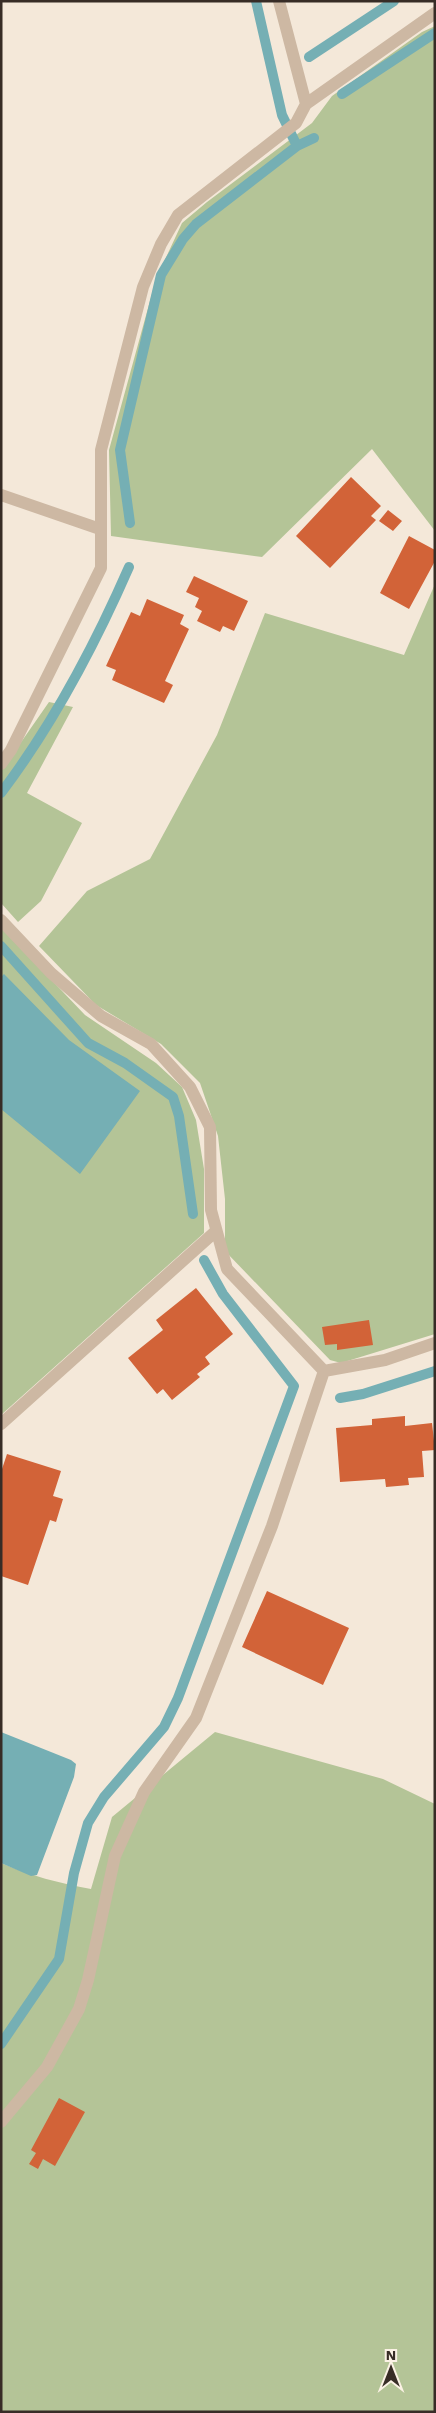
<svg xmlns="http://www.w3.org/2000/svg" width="436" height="2413" viewBox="0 0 436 2413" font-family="'Work Sans',sans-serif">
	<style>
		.green { fill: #b4c497 }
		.water { fill: #75afb4 }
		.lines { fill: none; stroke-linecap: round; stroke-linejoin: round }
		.stream { stroke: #75afb4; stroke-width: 10 }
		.building { fill: #d26338 }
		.street { stroke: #cdb8a3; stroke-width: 12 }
	</style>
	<rect width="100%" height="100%" fill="#f4e8d9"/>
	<path class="green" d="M435,26V531L372,449L262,557L111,536L109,450L156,279L182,223L207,202L312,123L332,96L422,32Z
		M435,584V1334L341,1363L330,1360L225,1251V1199L218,1136L200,1083L161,1044L96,1005L39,946L87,891L150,859L217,735L265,613L404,655Z
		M49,702L73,707L27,793L82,823L41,901L18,922L1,903V771Z
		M1,927L85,1015L156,1063L182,1087L196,1120L204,1169V1233L1,1415Z
		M215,1732L383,1779L435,1804V2412H1V1863C31,1876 59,1883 91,1889L112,1817Z"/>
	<path class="water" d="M4,974L69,1040L140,1091L80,1174L1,1109V977Z
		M1,1732L71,1760L76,1764L74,1777L37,1875L31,1876L1,1863Z"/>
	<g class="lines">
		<path class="stream" d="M309,57L394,1
			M342,94L435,33
			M297,146L314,138
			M130,523L120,450L161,275L183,239L196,224L297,146L282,115L256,1
			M1,793C54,723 94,647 129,567
			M1,946L88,1043L125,1063L173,1097L179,1116L193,1214
			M340,1398L363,1394L435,1371
			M1,2044L59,1959L74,1873L88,1823L104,1797L164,1727L178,1698L294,1386L223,1294L204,1260"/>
	</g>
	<path class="building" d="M351,477L381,506L371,516L376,520L330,568L296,536Z
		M388,510L402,521L393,531L379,521Z
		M409,536L435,550V561L409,609L380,593Z
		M194,576L248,601L234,631L223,626L220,632L197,621L202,611L195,607L199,598L186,592Z
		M147,599L184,615L180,624L189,629L165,681L173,685L164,703L112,680L116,670L106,666L131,612L140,616Z
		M196,1288L233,1334L205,1357L210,1364L197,1374L200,1377L172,1400L163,1389L157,1394L128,1358L163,1330L156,1320Z
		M369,1320L373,1345L337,1350V1344L325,1345L322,1327Z
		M405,1416V1426L432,1423L435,1450L422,1451L424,1477L408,1478L409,1485L386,1487L385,1479L340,1482L336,1428L372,1425V1419Z
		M7,1454L61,1471L53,1496L63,1499L56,1522L50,1520L28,1585L1,1576V1472Z
		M267,1591L349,1628L323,1685L242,1647Z
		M59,2098L85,2112L55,2166L43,2159L38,2169L29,2164L36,2153L31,2150Z"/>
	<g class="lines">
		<path class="street" d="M279,1L306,104
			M1,495L100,529
			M1,764L11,750L101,568V450L143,287L161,244L178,215L296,123L306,104L435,13
			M1,920L51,973L101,1016L151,1044L190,1087L210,1127L211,1210L227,1269L324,1371L385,1360L435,1343
			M1,1424L216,1231
			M1,2122L47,2067L79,2009L88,1980L115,1856L144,1792L196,1718L272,1526L324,1371"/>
	</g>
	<rect width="436" height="2413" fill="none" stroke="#372c26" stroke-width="5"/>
	<g transform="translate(391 2368)" stroke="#fbf2e5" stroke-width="4" paint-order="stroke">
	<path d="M0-4L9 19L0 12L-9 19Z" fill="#372c26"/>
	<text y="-8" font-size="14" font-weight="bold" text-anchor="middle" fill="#372c26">N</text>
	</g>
</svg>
